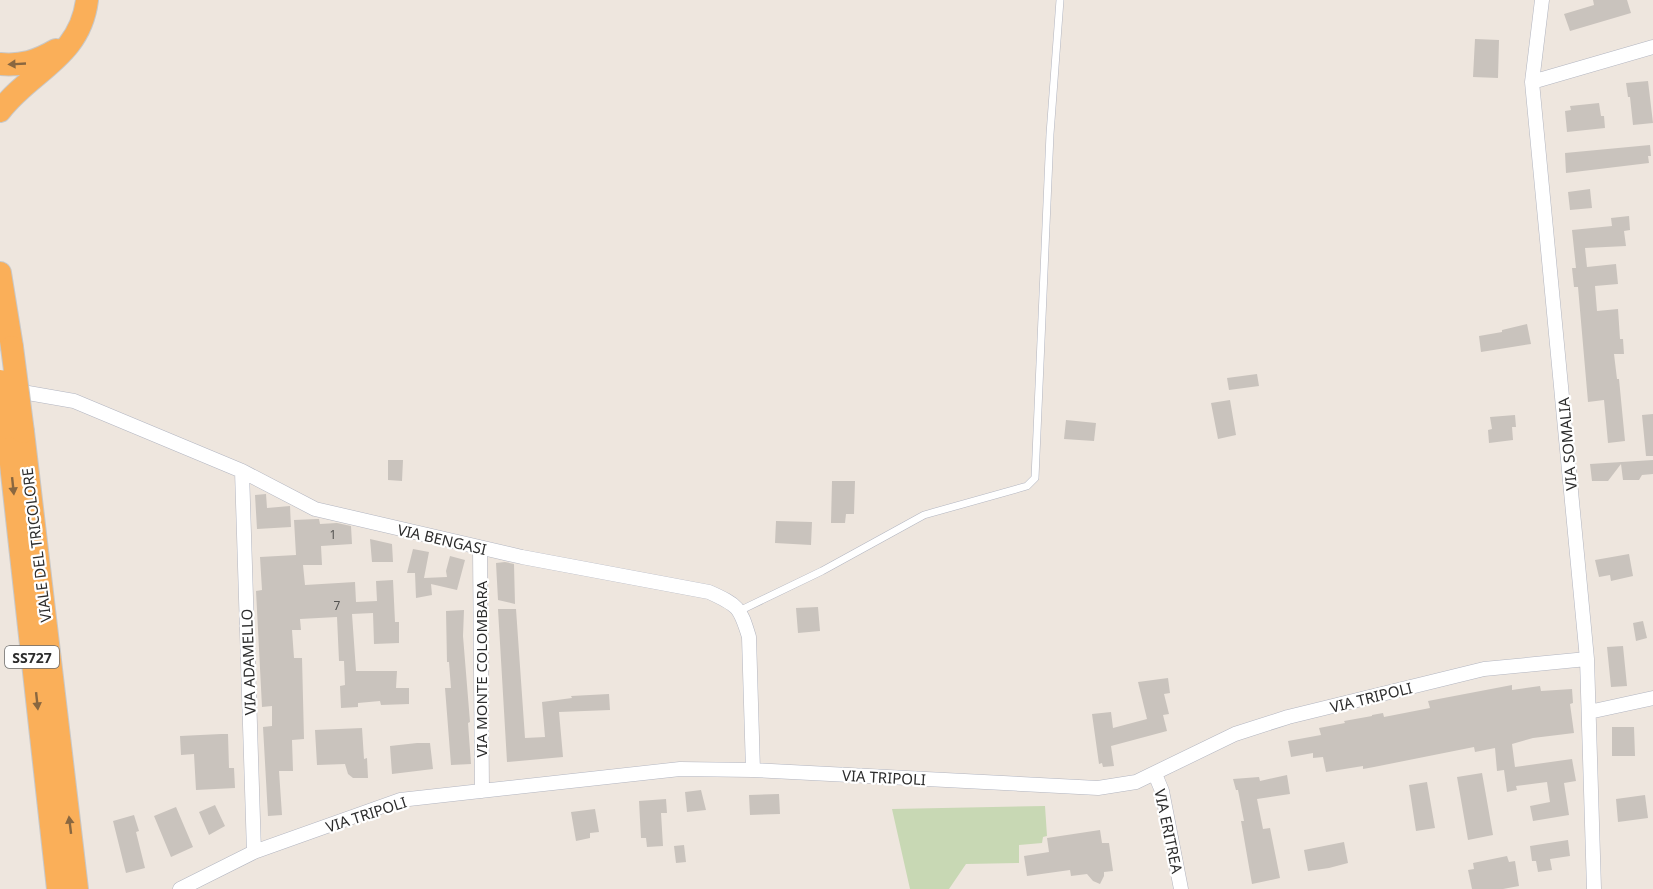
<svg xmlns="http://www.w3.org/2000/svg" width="1653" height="889" viewBox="0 0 1653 889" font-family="'Noto Sans',sans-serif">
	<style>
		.cemetery { fill: #c8d8b4 }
		.building { fill: #c9c3bd }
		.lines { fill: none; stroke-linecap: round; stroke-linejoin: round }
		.service-casing { stroke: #b2b5c0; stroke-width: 8 }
		.minor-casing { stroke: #b2b5c0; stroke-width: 15 }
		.trunk-casing { stroke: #c8c8c8; stroke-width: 24 }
		.service { stroke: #fff; stroke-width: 7 }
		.minor { stroke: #fff; stroke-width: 14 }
		.trunk { stroke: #faaf59; stroke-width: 22 }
		.trunk-bridge-casing { stroke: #c8c8c8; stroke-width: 24; stroke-linecap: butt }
		.trunk-bridge { stroke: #faaf59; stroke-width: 22 }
		.oneway { fill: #896740 }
		.labels { text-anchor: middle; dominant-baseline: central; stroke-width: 4.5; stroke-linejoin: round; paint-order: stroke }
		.number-label { font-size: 12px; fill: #535250 }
		.shield { fill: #fff; stroke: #6b6b6b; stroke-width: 1.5 }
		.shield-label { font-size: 14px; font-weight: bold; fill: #2c2c2c }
		.street-label { font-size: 15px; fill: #2c2c2c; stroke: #fff }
	</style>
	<rect width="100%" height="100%" fill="#eee6de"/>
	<path class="cemetery" d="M1045,806L1047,836L1043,837L1042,843L1019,845V863L966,864L949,889H910L892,809Z"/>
	<path class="building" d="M1593,0H1627L1631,13L1570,31L1564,14L1594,5Z
		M1475,39L1499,40L1498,78L1473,77Z
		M1648,81L1653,123L1633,125L1630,97H1628L1626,83Z
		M1599,103L1601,116H1604L1605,128L1567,132L1565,111L1571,110L1570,106Z
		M1650,145L1651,156H1648L1649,163L1566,173L1565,153Z
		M1590,189L1592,208L1570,210L1568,192Z
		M1629,216L1630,230L1624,231L1626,246L1585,248L1587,267L1616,264L1618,284L1595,286L1597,311L1618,309L1620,339H1623L1624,354H1614L1617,379H1619L1625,441L1608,443L1604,400L1588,402L1578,287H1574L1572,268H1576L1572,230L1612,226L1611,218Z
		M1527,324L1531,344L1481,352L1479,336L1502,332V330Z
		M1257,374L1259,386L1229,390L1227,378Z
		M1230,400L1236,435L1218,439L1211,403Z
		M1653,414V456H1646L1642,415Z
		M1515,415L1516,427H1512L1513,440L1489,443L1488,430L1492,429L1490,417Z
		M1066,420L1096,423L1094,441L1064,439Z
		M388,460H403L402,481L388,480Z
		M1653,460V474L1642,475L1639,480H1623L1621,464L1608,481H1592L1590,464Z
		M832,481H855L854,514H846L845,523H831Z
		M266,494L267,508L290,506L291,527L257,529L255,495Z
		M317,519H319L320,524L337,523L351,526L352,544L321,546L322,565H303L305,585L355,582L356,602L377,601L376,581L393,580L395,622H399V643L374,644L373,613L352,614L356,671H397L396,688H409V704L381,705L380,701L358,703V707L341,708L340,686L345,685L344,661H339L337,617L300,619L301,630H292L294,658H302L304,739L292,740L293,771H279L282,815L268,816L263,727L272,726V706L262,707L256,591L262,590L260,557L296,555L294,520Z
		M776,521L812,522L811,545L775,543Z
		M370,539L392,544L393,562H372Z
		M413,549L429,552L424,578L447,577L446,571L450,556L465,560L457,590L431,584L432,595L416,598L415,573H407Z
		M1629,554L1633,576L1611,581L1610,575L1599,577L1595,560Z
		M505,562L514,564L515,604L498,600L496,563Z
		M818,607L820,631L798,633L796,608Z
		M498,609H516L525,738L545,737L542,702L572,698L571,696L609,694L610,710L559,712L563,757L507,762Z
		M464,610L463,636L470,722L468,723L471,764L451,765L445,688H451L449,662H447L446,611Z
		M1643,621L1647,638L1636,641L1633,623Z
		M1623,646L1627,686L1611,687L1607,647Z
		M1168,678L1170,693L1164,694L1169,714L1163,715L1167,731L1111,746L1114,766L1103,767L1102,763L1099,764L1092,714L1111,712L1113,728L1147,719L1138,682Z
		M1512,685V690L1540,686L1541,691L1572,689L1573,703L1570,704L1574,733L1533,738L1512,744L1515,767L1572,759L1576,781L1564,783L1569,815L1533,821L1530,806L1550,802L1547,782L1516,786L1517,790L1507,792L1504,770L1497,771L1495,748L1475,752L1474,747L1374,767L1363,769V766L1326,772L1323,757L1313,758V753L1291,757L1288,741L1321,735L1319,728L1345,723L1344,721L1372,716V715L1383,713L1384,717L1430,708L1428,701Z
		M1612,727H1634L1635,756H1612Z
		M362,728L364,759L367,758L368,778H353L348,774L345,764L317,765L315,730Z
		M221,734H228L229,768H234L235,788L196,790L194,754L181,755L180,736Z
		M417,743H430L433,769L392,774L390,746Z
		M1482,773L1493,835L1468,840L1457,777Z
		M1287,775L1290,794L1257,799L1263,829L1270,828L1280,878L1252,884L1241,821H1244L1238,790H1236L1233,779L1259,777L1260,781Z
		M1427,782L1435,828L1416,831L1409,785Z
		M701,790L706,810L687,812L685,792Z
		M779,794L780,814L750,815L749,795Z
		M1645,795L1648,818L1618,822L1616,799Z
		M666,799L667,813H661L663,846L647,847L646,838H641L639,801Z
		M215,805L225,826L209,835L199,812Z
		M176,807L193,847L171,857L154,816Z
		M595,809L599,832L590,833V838L576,841L571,812Z
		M134,815L139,831L136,832L145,868L126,873L113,821Z
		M1100,830L1102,843H1109L1113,871L1104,872V876L1100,884L1093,881L1087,874L1071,876L1070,870L1027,876L1024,856L1049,852L1047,838Z
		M1568,840L1570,856L1550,859L1552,870L1538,872L1536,861H1532L1530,846Z
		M1344,842L1348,863L1329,868L1308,871L1304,850Z
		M684,845L686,862L676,863L674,846Z
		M1507,856L1509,862L1515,861L1519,886L1503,889H1472L1468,870L1474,869L1473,863Z"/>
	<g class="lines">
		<g class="service-casing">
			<path id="service" d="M739,611L822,571L924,515L1027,486L1035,478L1050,134L1060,0"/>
		</g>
		<g class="minor-casing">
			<path id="minor" d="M1542,0L1532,82L1587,659L1594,889
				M1532,82L1653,47
				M11,390L74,401L242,471L315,509L522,557L709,592C738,605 740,607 749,637L753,770
				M242,471L254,852
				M480,548L482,791
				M1589,712L1653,698
				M1155,774L1162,791L1181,889
				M180,889L254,852L400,800L680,769L753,770L1098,788L1136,782L1235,734L1288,717L1484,669L1587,659"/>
		</g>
		<g class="trunk-casing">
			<path id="trunk" d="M0,64C22,66 37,61 56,50
				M0,111C30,71 80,58 87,0
				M0,273L12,347
				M7,428L58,889
				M23,432L77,889"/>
		</g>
		<use href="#service" class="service"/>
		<use href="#minor" class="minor"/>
		<use href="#trunk" class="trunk"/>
		<g class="trunk-bridge-casing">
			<path id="trunk-bridge" d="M12,347L23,432
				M0,381L7,428"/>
		</g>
		<use href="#trunk-bridge" class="trunk-bridge"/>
	</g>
	<defs><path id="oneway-solid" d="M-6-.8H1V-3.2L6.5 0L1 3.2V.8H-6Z" transform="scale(1.5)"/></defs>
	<g class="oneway">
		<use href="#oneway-solid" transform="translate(17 64) rotate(177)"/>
		<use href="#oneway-solid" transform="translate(13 486) rotate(84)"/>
		<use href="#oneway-solid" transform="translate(37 701) rotate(84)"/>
		<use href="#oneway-solid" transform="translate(70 825) rotate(-97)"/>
	</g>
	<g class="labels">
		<g class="number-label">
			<text x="333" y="534">1</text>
			<text x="337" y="605">7</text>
		</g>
		<rect class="shield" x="5" y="646" width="54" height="22" rx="4.5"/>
		<g class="shield-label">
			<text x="32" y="657">SS727</text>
		</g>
		<g class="street-label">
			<text transform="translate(1567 444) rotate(-95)">VIA SOMALIA</text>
			<text transform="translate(442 539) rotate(13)">VIA BENGASI</text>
			<text transform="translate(36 545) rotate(-97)">VIALE DEL TRICOLORE</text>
			<text transform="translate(248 662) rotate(-92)">VIA ADAMELLO</text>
			<text transform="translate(481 669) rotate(-90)">VIA MONTE COLOMBARA</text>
			<text transform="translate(1371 697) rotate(-14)">VIA TRIPOLI</text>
			<text transform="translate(884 777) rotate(3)">VIA TRIPOLI</text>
			<text transform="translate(366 814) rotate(-18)">VIA TRIPOLI</text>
			<text transform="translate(1169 831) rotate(78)">VIA ERITREA</text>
		</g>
	</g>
</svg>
